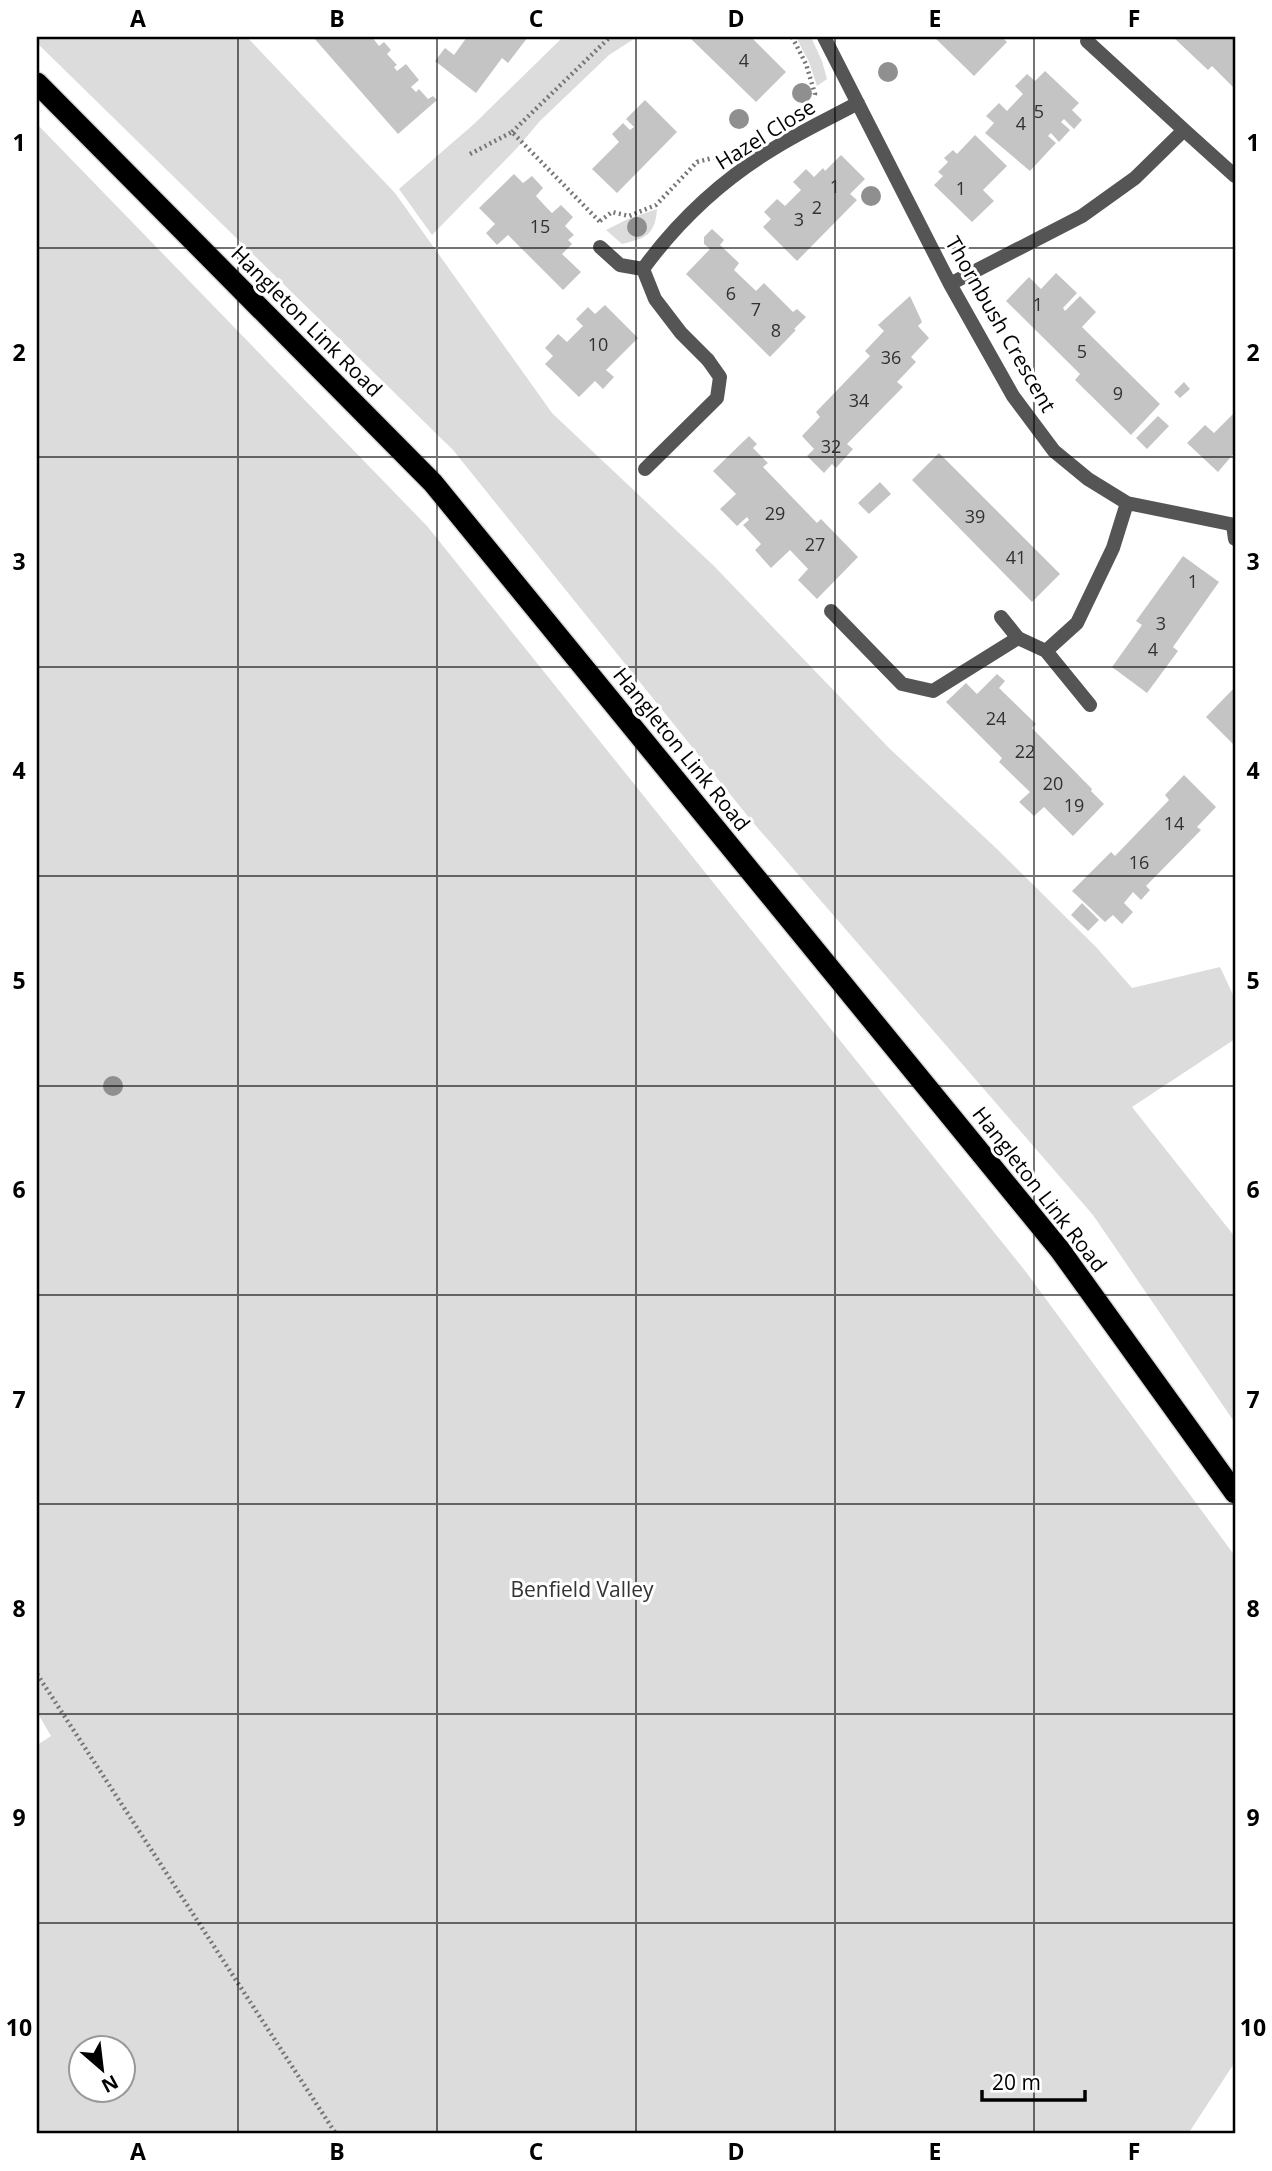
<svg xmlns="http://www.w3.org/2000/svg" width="1272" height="2171" viewBox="0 0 1272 2171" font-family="'Open Sans',sans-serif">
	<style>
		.green { fill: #dcdcdc; fill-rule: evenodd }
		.building { fill: #c4c4c4 }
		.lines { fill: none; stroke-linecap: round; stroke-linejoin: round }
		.highway-casing { stroke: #dbdbdb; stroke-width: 24 }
		.path { stroke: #777; stroke-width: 4.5; stroke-dasharray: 2 3.5; stroke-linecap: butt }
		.lane { stroke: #555; stroke-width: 14 }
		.street { stroke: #555; stroke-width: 14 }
		.highway { stroke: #000; stroke-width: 21 }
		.tree { fill: #8f8f8f }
		.grid { fill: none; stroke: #000; stroke-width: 2; stroke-opacity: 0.55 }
		.labels { text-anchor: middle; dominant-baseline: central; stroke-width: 6; stroke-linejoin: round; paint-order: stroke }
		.number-label { font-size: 18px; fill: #313131 }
		.street-label { font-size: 21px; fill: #000; stroke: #fff }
		.park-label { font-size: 21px; fill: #333; stroke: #fff }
		.neatline { fill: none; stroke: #000; stroke-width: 2.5 }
		.grid-label { font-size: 23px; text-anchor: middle; font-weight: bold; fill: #000 }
	</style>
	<rect width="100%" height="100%" fill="#fff"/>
	<path class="green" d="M37,37H247L395,193L552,413L714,566L890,749L997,849L1096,947L1132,988L1220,967L1235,999V1039L1132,1107L1235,1237V1423L1093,1215L750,819L453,450L37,43Z
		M563,37H637L609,55L540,121L517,148L432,235L399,189L474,124Z
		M796,37H811L822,61L827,79L817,86L809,62Z
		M37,124L427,526L1026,1272L1235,1556V2062L1188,2134H37V1745L51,1736L37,1712ZM122,2048V2090H80V2048Z
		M657,209C655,236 645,238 622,244L606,230L628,219Z"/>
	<path class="building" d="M313,37H372L379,46L384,42L391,50L387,54L397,65L394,67L397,71L406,64L419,80L411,87L416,92L419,89L428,99L433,96L437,100L398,134Z
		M467,37H528L508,63L502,58L476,93L435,61L445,48L454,55Z
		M689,37H751L786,72L756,102Z
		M934,37H1002L1007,42L974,76Z
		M1173,37H1235V89L1212,66L1208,70Z
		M1045,71L1079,103L1072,110L1082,120L1074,129L1064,119L1061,122L1070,130L1059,142L1051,133L1048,136L1056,143L1030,171L985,133L994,123L986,116L999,103L1007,111L1023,94L1015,86L1027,74L1035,81Z
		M645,100L677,132L617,193L592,169L619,142L612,134L623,123L630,130L634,127L626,119Z
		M975,135L1007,166L983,190L994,201L972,222L934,185L943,176L938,172L948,162L944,158L953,150L957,154Z
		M841,155L865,179L850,194L857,200L797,261L763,227L771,219L764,212L777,199L785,206L801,190L793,182L806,169L814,177L823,168L825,171Z
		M514,174L523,183L532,176L543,188L536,196L545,206L552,213L561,205L573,217L565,226L574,235L568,240L572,244L562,254L581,272L563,290L508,235L497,245L486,233L495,224L479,208Z
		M712,229L724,240L720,245L739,263L734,270L756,291L764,283L793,312L797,309L806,317L794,329L796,330L770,357L686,274L710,249L704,244V237Z
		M1056,273L1077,293L1063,308L1065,311L1080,296L1096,312L1082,327L1160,404L1131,435L1075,380L1080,374L1006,301L1029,277L1041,289Z
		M910,296L922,322L918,326L929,338L911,357L916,362L897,382L903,387L847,444L853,449L836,468L832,464L824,473L807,456L814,449L802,436L820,417L816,412L870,356L865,351L884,331L878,325Z
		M605,305L638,338L606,370L614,377L603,389L595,381L579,397L545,364L553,356L545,348L558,334L567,342L583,326L576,319L588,307L595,314Z
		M1184,382L1190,389L1180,398L1174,392Z
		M1233,414L1235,416V452L1218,472L1187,443L1205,425L1214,433Z
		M1158,416L1169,426L1147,449L1136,438Z
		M749,436L757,444L753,448L768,463L763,467L817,523L821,519L858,557L817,599L798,580L808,569L790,550L771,568L755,550L761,544L743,525L749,520L747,517L737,526L720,509L736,494L713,471Z
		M939,453L1060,574L1032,602L912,480Z
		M880,482L891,494L869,514L858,503Z
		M1183,556L1219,582L1173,647L1178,651L1147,693L1112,667L1142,625L1136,621Z
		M997,674L1005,681L999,688L1036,724L1032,728L1092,789L1091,791L1104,804L1073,836L1044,807L1034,816L1019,802L1030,792L999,762L1002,758L946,702L966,683L977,694Z
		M1235,687V746L1206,717Z
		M1184,775L1216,807L1197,827L1201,830L1146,886L1150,890L1141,900L1133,892L1124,903L1133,912L1122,924L1113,915L1105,922L1072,891L1111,852L1115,856L1169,800L1165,795Z
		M1082,903L1099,920L1088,931L1071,915Z"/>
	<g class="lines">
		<g class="highway-casing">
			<path id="highway" d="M37,83L433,483L1060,1250L1235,1493"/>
		</g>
		<path class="path" d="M792,37L806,64L815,94L814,97
			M512,132L610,37
			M470,154L512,132L600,222
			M600,221L612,212L629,216L656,205L697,162L716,157
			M37,1674L336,2134"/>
		<path class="lane" d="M645,469L717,398L720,377L708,360
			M1233,525L1235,539
			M831,611L902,684L933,691L1018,638"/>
		<path class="street" d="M824,37L950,284L1013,396L1054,451L1088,479L1127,503L1235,525
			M1184,130L1235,176
			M600,247L620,265L643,269
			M950,284L1082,216L1135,178L1184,130L1087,41
			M708,360L681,333L655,299L643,269C678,221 722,180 773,149C800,132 830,118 858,103
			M1001,617L1018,638L1046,651L1077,623L1113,548L1127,503
			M1046,651L1090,705"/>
		<use href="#highway" class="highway"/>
	</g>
	<g class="tree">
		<circle cx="888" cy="72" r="10"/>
		<circle cx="802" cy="93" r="10"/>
		<circle cx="739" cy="119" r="10"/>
		<circle cx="871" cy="196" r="10"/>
		<circle cx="637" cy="227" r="10"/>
		<circle cx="113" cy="1086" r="10"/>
	</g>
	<path class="grid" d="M238,37V2134M437,37V2134M636,37V2134M835,37V2134M1034,37V2134M37,248H1235M37,457H1235M37,667H1235M37,876H1235M37,1086H1235M37,1295H1235M37,1504H1235M37,1714H1235M37,1923H1235"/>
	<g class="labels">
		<g class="number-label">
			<text x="744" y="60">4</text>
			<text x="1039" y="111">5</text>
			<text x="1021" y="123">4</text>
			<text x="835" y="186">1</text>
			<text x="961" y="188">1</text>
			<text x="817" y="207">2</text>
			<text x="799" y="219">3</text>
			<text x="540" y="226">15</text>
			<text x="731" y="293">6</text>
			<text x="1038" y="304">1</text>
			<text x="756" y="309">7</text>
			<text x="776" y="330">8</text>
			<text x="598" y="344">10</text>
			<text x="1082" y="351">5</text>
			<text x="891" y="357">36</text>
			<text x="1118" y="393">9</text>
			<text x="859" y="400">34</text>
			<text x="831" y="446">32</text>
			<text x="775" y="513">29</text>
			<text x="975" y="516">39</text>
			<text x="815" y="544">27</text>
			<text x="1016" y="557">41</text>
			<text x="1193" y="581">1</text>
			<text x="1161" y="623">3</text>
			<text x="1153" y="649">4</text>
			<text x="996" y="718">24</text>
			<text x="1025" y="751">22</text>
			<text x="1053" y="783">20</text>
			<text x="1074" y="805">19</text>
			<text x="1174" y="823">14</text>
			<text x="1139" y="862">16</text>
		</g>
		<g class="street-label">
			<text transform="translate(765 134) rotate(-32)">Hazel Close</text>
			<text transform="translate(307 321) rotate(45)">Hangleton Link Road</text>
			<text transform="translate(1001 324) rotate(60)">Thornbush Crescent</text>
			<text transform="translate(682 749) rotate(51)">Hangleton Link Road</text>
			<text transform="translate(1040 1189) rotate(52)">Hangleton Link Road</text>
		</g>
		<g class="park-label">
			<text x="582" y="1589">Benfield Valley</text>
		</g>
	</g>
	<rect width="1272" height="2171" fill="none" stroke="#ffffff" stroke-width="77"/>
	<g transform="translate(102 2069) rotate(152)"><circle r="33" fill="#ffffff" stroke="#999999" stroke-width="2"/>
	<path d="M0-5L12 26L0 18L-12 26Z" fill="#000000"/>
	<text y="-10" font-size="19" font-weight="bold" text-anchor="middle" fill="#000000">N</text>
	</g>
	<path d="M982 2090v10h103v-10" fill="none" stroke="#000000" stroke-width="3.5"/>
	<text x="992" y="2090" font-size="21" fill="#000000" stroke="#ffffff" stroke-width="5" paint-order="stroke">20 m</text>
	<rect x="38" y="38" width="1196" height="2094" class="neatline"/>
	<g class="grid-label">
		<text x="138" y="27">A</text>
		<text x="337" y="27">B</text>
		<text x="536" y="27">C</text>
		<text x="736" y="27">D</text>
		<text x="935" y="27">E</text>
		<text x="1134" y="27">F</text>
		<text x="19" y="151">1</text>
		<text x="1253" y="151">1</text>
		<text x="19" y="361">2</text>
		<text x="1253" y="361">2</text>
		<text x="19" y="570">3</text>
		<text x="1253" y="570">3</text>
		<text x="19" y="779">4</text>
		<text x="1253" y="779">4</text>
		<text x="19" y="989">5</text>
		<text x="1253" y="989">5</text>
		<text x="19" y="1198">6</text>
		<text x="1253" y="1198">6</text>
		<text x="19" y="1408">7</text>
		<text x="1253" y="1408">7</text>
		<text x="19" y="1617">8</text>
		<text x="1253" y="1617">8</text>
		<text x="19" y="1826">9</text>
		<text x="1253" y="1826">9</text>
		<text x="19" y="2036">10</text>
		<text x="1253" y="2036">10</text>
		<text x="138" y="2160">A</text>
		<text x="337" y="2160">B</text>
		<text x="536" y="2160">C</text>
		<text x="736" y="2160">D</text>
		<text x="935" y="2160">E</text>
		<text x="1134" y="2160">F</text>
	</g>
</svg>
